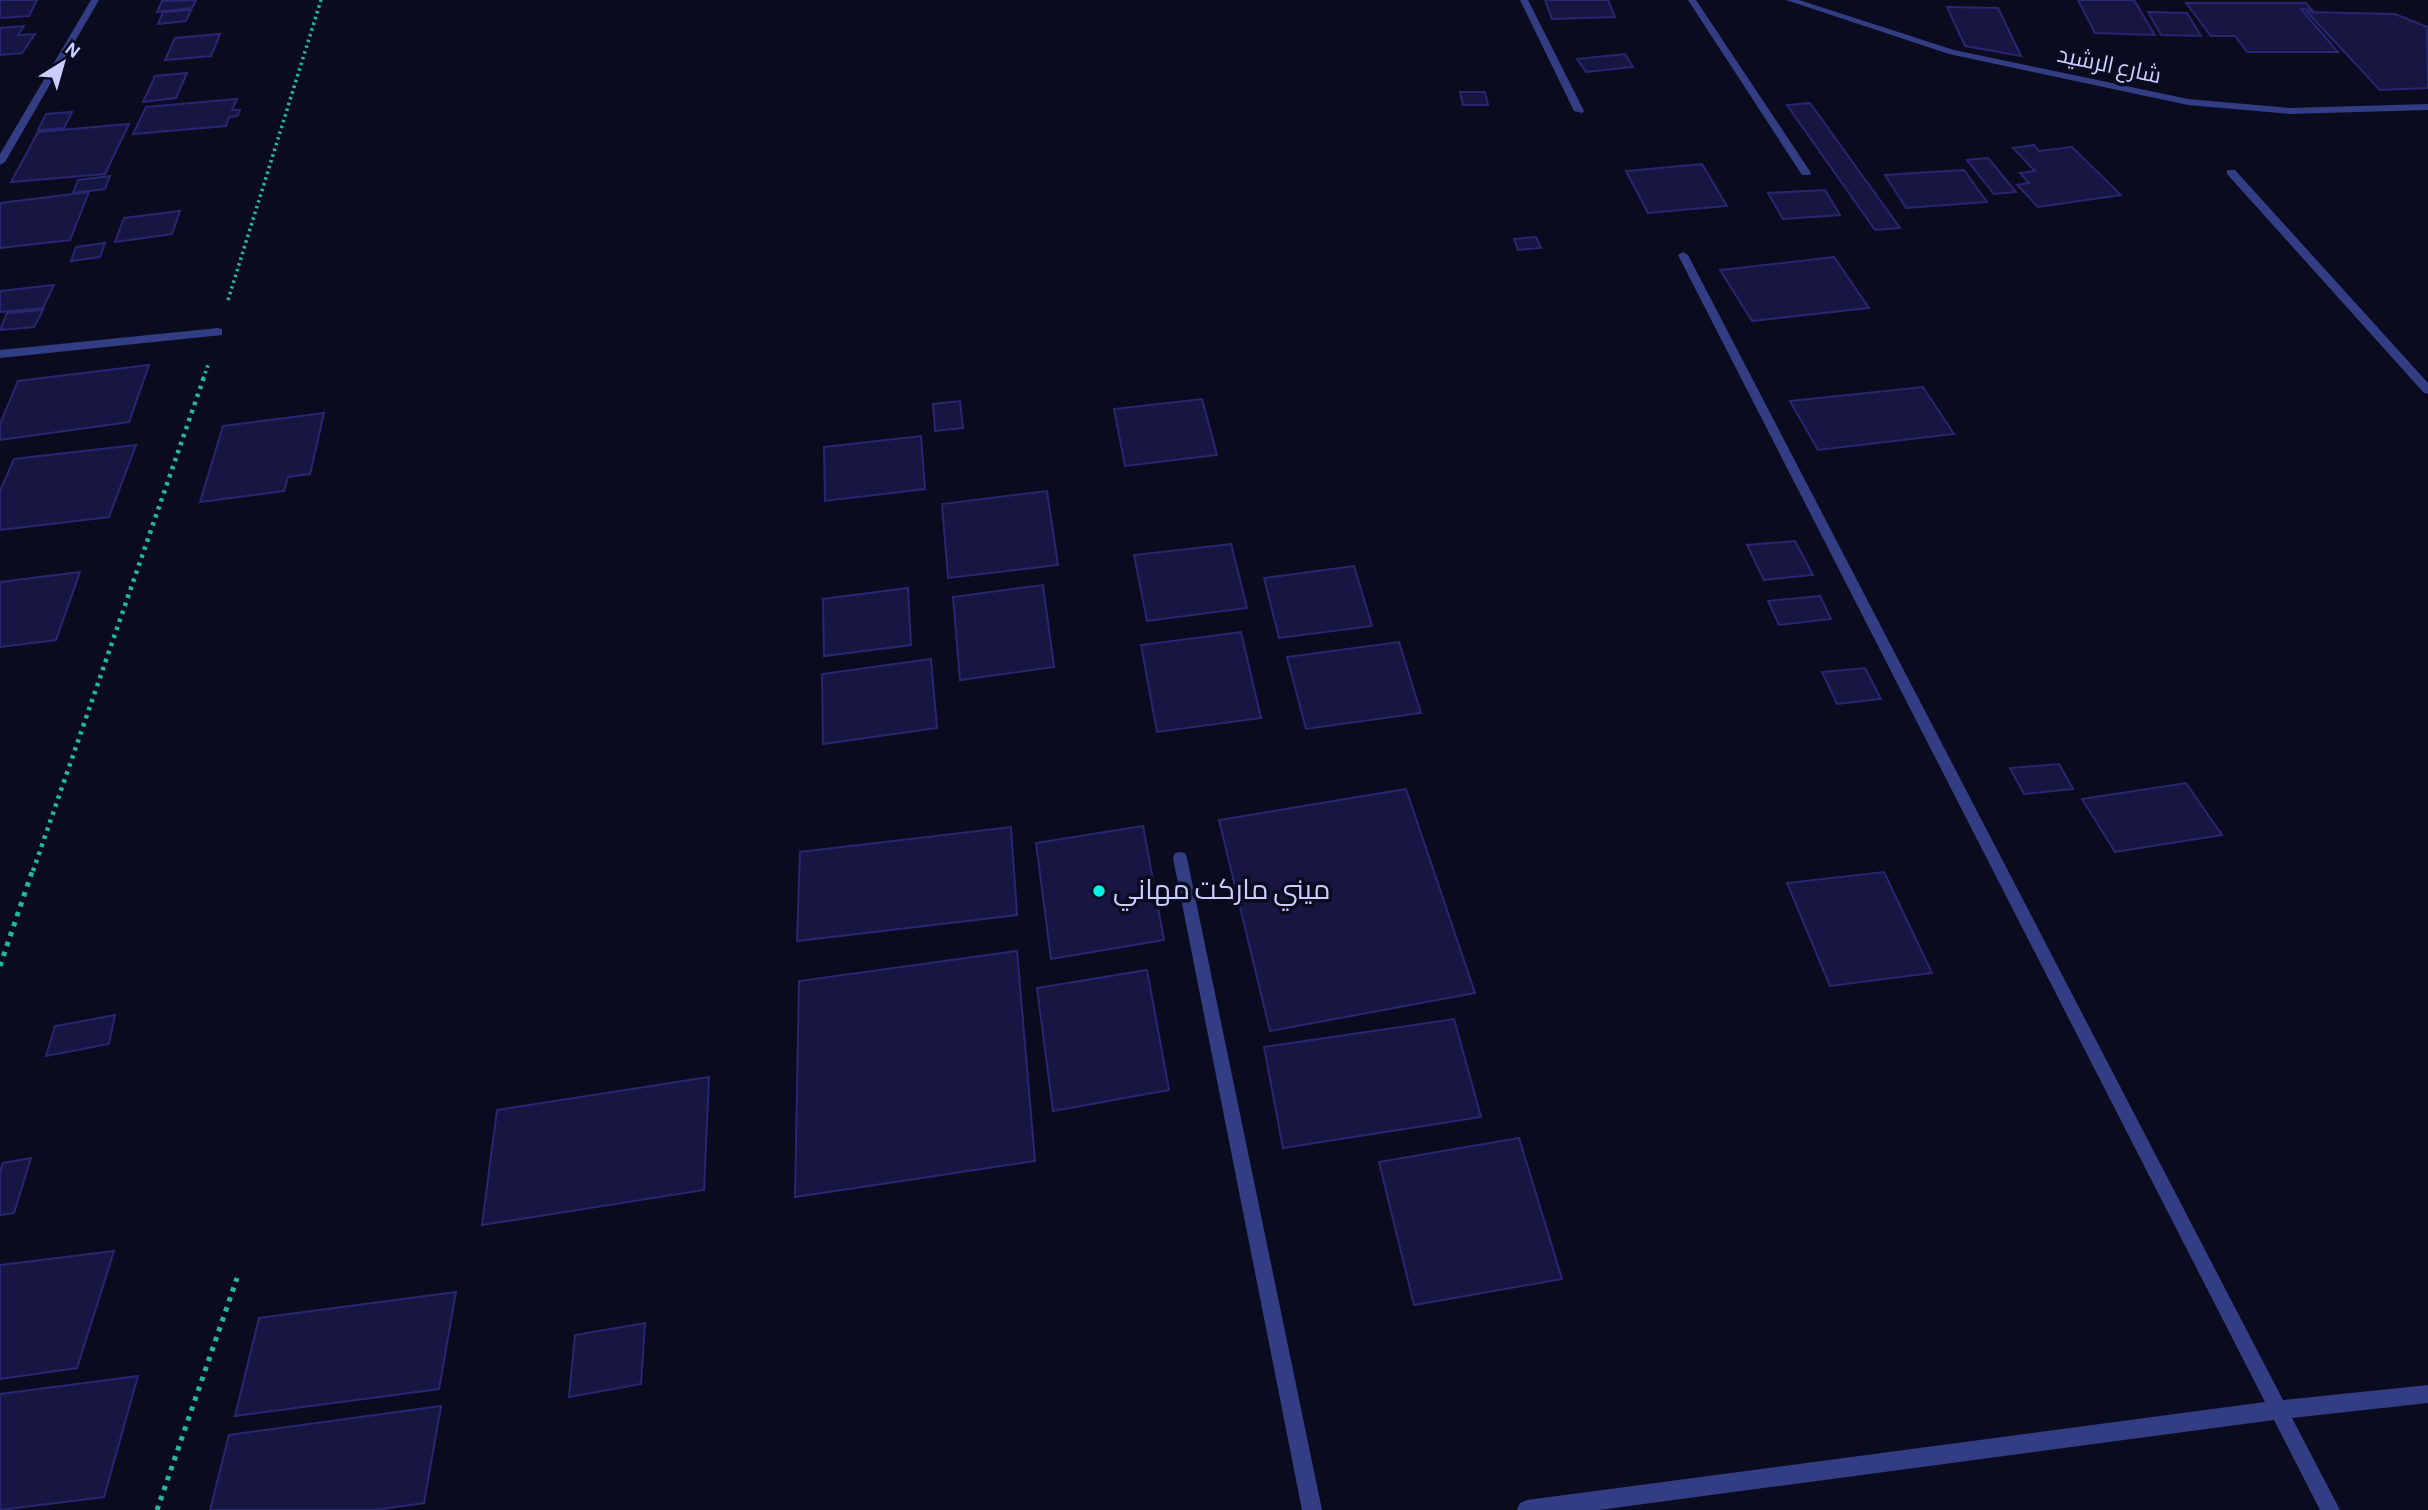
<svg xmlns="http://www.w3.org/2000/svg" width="2428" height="1510" viewBox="0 0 2428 1510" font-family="'Alegreya Sans',Cairo,sans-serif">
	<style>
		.building { fill: #171642; stroke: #282670; stroke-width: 2 }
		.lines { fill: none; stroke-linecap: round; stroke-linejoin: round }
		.path-far2 { stroke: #24b996; stroke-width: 3.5; stroke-dasharray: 2.5 3.5; stroke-linecap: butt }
		.path-far1 { stroke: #24b996; stroke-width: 4.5; stroke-dasharray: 3.5 5; stroke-linecap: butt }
		.path { stroke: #24b996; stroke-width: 5; stroke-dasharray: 4.5 6; stroke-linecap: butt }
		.service { fill: #323d83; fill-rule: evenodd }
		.minor { fill: #323d83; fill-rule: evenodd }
		.poi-dot { fill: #00f5e3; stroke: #0b0b20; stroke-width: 2.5 }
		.labels { text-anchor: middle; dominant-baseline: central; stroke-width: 7; stroke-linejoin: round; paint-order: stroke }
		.far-street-label { font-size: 23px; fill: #cacdff; stroke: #0b0b20 }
		.poi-label { font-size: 28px; fill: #cacdff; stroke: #0b0b20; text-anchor: start }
	</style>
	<rect width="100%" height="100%" fill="#0b0b20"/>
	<path class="building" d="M0,0H37L29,16L0,18Z
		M196,0L192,8L157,12L162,1Z
		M1545,0H1608L1615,17L1552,19Z
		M2078,0H2134L2155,35L2095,33Z
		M2186,3H2306L2312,10L2301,9L2338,52H2247L2235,36H2211Z
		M1947,7L1998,8L2021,56L1965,46Z
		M191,10L186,21L158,24L163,12Z
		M2148,12L2187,13L2201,36L2161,35Z
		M2307,12L2395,14L2427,27L2428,88L2380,90Z
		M24,26L18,35L35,34L22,53L0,55V28Z
		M220,34L211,56L165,60L175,38Z
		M1625,54L1633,67L1586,72L1577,59Z
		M187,73L176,98L143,102L155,76Z
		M1460,92H1485L1488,105H1463Z
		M237,99L232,110H240L237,116L229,117L226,126L133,134L146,107Z
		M1810,103L1900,228L1875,230L1787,105Z
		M72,112L64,128L38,130L46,114Z
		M129,124L105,174L11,182L38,132Z
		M2034,145L2039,151L2072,147L2121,195L2038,207L2017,185L2029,183L2020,173L2035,171L2013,148Z
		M1988,158L2016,192L1994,194L1967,160Z
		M1702,164L1727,206L1648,213L1626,171Z
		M1964,170L1987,202L1906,208L1885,175Z
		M110,176L105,189L73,193L78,180Z
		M1825,190L1840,215L1783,219L1768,193Z
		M89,192L70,240L0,248V203Z
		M180,211L172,234L115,242L124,218Z
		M1536,237L1541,248L1518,250L1514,239Z
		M105,243L100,257L71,261L76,247Z
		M1834,257L1869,308L1752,321L1720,270Z
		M54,285L43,308L0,312V291Z
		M43,310L34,327L0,330L7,313Z
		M149,365L129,422L0,440V424L18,381Z
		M1923,387L1954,434L1818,450L1790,401Z
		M1202,399L1217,455L1125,466L1114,409Z
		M960,401L963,428L935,431L933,404Z
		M324,413L310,474L288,477L284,491L200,502L223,426Z
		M921,436L925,489L825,501L824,447Z
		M136,445L109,517L0,530V491L14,459Z
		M1047,491L1058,565L948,578L942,504Z
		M1795,541L1813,575L1764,580L1747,545Z
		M1231,544L1247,608L1147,621L1134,555Z
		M1354,566L1372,626L1279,638L1264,578Z
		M80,572L56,640L0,647V582Z
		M1043,585L1054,667L960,680L953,597Z
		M908,588L911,645L824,656L823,599Z
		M1820,596L1831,619L1779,625L1768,601Z
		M1241,632L1261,718L1157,732L1141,645Z
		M1399,642L1421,713L1306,729L1287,657Z
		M931,659L937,728L823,744L822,674Z
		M1865,668L1881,699L1837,704L1822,672Z
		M2059,764L2073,789L2024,794L2010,768Z
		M2186,783L2222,835L2115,852L2082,799Z
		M1406,789L1475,993L1270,1031L1219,820Z
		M1143,826L1164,940L1051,959L1036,843Z
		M1011,827L1017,915L797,941L800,852Z
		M1884,872L1932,973L1830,986L1787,883Z
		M1017,951L1035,1161L795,1197L799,981Z
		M1147,970L1169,1090L1053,1111L1037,988Z
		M115,1015L109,1044L46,1056L55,1026Z
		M1454,1019L1481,1117L1283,1148L1264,1047Z
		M709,1077L704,1190L482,1225L497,1110Z
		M1519,1138L1562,1279L1414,1305L1379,1162Z
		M31,1158L14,1213L0,1215V1172L3,1163Z
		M114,1251L77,1368L0,1379V1265Z
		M456,1292L439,1389L235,1416L259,1318Z
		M645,1323L641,1384L569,1397L575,1335Z
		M138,1376L104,1497L0,1510V1394Z
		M441,1406L424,1503L375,1510H210L229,1435Z"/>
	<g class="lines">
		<path class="path-far2" d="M228,300L321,0
			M203,379L208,365"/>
		<path class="path-far1" d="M33,871L204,377"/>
		<path class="path" d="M0,966L33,869
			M157,1510L237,1278"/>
		<path class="service" d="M1688,0H1696L1811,173L1810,175H1802Z"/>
		<path class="minor" d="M91,0H99L5,162L0,165V154Z
			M1520,0H1528L1584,111L1582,113L1574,111Z
			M1786,0H1799L1954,50L2188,99L2290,108L2428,104V110L2290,114L2188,105L1949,54Z
			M2227,170H2235L2428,383V394L2424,393L2227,174Z
			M1683,252L1688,255L2283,1400L2428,1385V1403L2292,1418L2340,1510H2320L2274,1420L1599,1510H1517L1520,1503L1527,1500L2265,1402L1678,255Z
			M218,328L222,329V335L0,358V350Z
			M1180,852L1185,853L1187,858L1322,1510H1302L1173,858L1175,853Z"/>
	</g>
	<circle class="poi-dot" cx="1099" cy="891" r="7"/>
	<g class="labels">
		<g class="far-street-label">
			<text transform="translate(2109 66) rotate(12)">شارع الرشيد</text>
		</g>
		<g class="poi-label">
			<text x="1113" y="891">ميني ماركت مهاني</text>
		</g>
	</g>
	<g transform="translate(63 63) rotate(37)" stroke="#0b0b20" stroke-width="5" paint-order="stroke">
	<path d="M0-5L12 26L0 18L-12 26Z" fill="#cacdff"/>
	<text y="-10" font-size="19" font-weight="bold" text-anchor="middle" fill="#cacdff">N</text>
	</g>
</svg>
